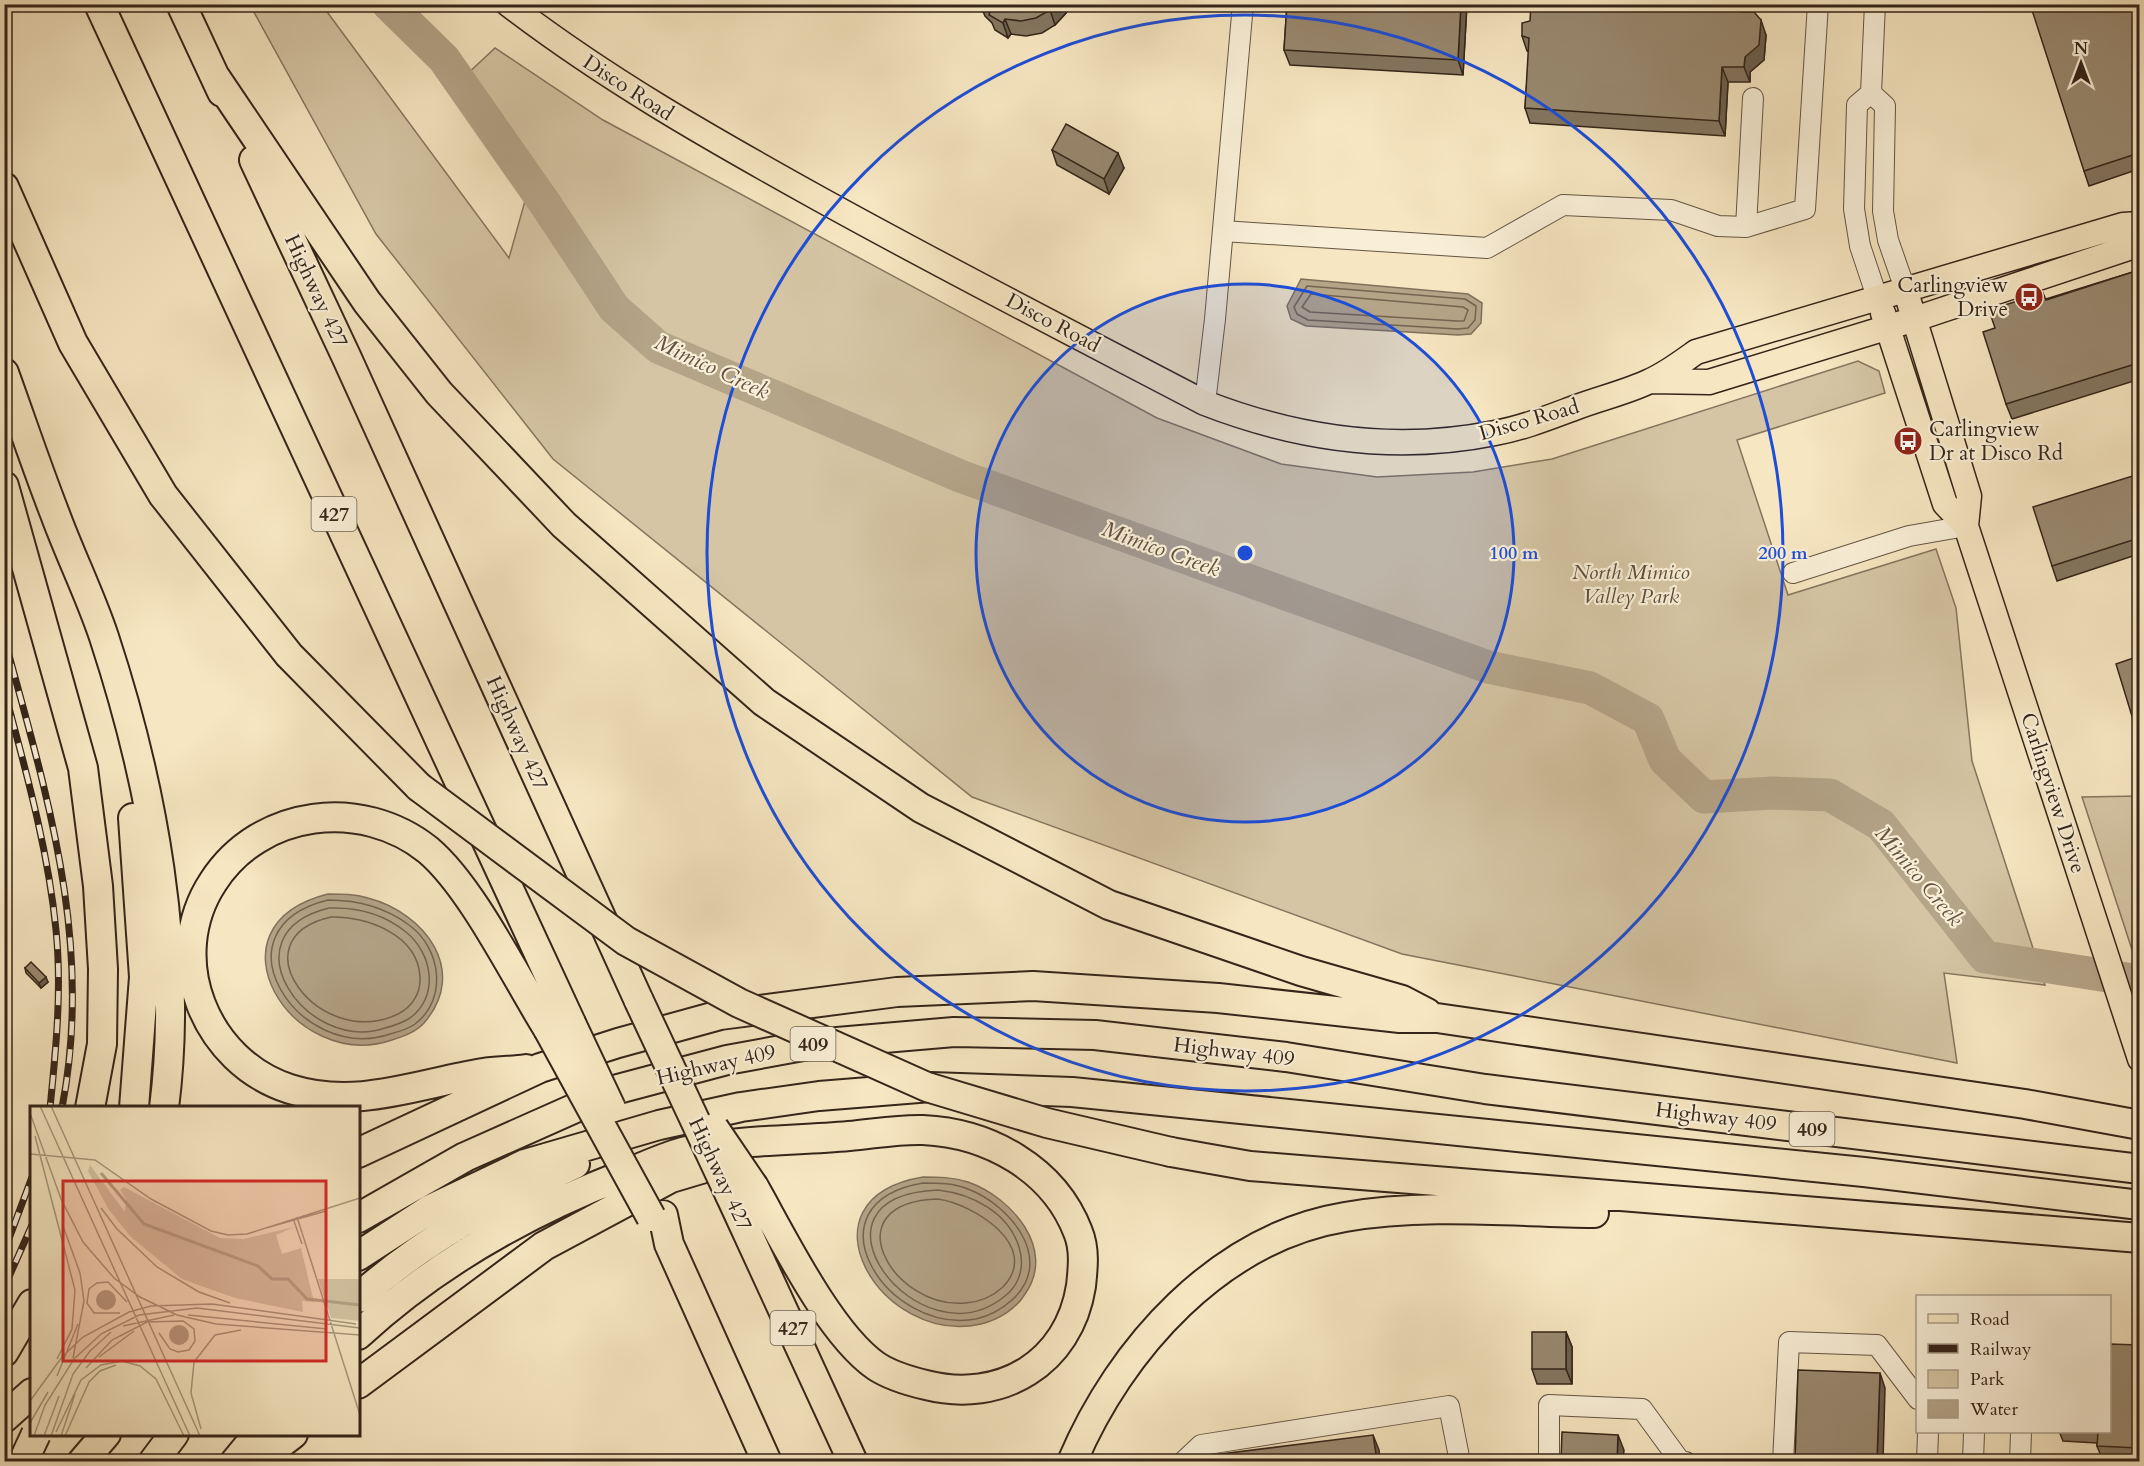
<svg xmlns="http://www.w3.org/2000/svg" width="2144" height="1466" viewBox="0 0 2144 1466" font-family="Cardo,serif">
	<style>
		.green { fill: #d5c5a4; stroke: #85755e; stroke-width: 1.5; fill-rule: evenodd }
		.water { fill: #b4a488; stroke: #81715c; stroke-width: 1.5 }
		.lines { fill: none; stroke-linecap: round; stroke-linejoin: round }
		.shore { stroke: #746450; stroke-width: 1.5 }
		.river { stroke: #b4a488; stroke-width: 33 }
		.minor-casing { stroke: #655543; stroke-width: 22 }
		.major-casing { stroke: #352519; stroke-width: 27 }
		.highway-casing { stroke: #352519; stroke-width: 32 }
		.minor { stroke: #f9efd7; stroke-width: 20 }
		.major { stroke: #f6e6c1; stroke-width: 24 }
		.highway { stroke: #f6e6c1; stroke-width: 28 }
		.rail-casing { stroke: #352519; stroke-width: 7 }
		.rail { stroke: #f9efd7; stroke-width: 4.5; stroke-dasharray: 14; stroke-linecap: butt }
		.highway-bridge-casing { stroke: #352519; stroke-width: 32; stroke-linecap: butt }
		.highway-bridge { stroke: #f6e6c1; stroke-width: 28 }
		.wall { fill: #847660; stroke: #352519; stroke-width: 1.5 }
		.shaded-wall { fill: #6b604e; stroke: #352519; stroke-width: 1.5 }
		.building { fill: #998970; stroke: #352519; stroke-width: 1.5 }
		.ring { fill: none; stroke: #1d4ed8; stroke-width: 3 }
		.labels { text-anchor: middle; dominant-baseline: central; stroke-width: 4.5; stroke-linejoin: round; paint-order: stroke }
		.shield { fill: #f9efd7; stroke: #706252; stroke-width: 1.5 }
		.shield-label { font-size: 20px; font-weight: bold; fill: #352519 }
		.street-label { font-size: 21px; fill: #352519; stroke: #f9efd7 }
		.poi-label { font-size: 21px; fill: #352519; stroke: #f9efd7; text-anchor: end }
		.park-label { font-size: 21px; font-style: italic; fill: #5d4d3c; stroke: #f9efd7 }
		.water-label { font-size: 22px; font-style: italic; fill: #615140; stroke: #f9efd7 }
		.inset-river { fill: none; stroke: #b4a488; stroke-width: 3 }
		.inset-road { fill: none; stroke: #a9997e; stroke-width: 1.5 }
		.view { fill: #d62828; fill-opacity: 0.15; stroke: #d62828; stroke-width: 3 }
		.inset-edge { fill: none; stroke: #352519; stroke-width: 3 }
		.centre { fill: #1d4ed8; stroke: #f9efd7; stroke-width: 3 }
		.ring-label { font-size: 18px; text-anchor: middle; font-weight: bold; fill: #1d4ed8; stroke: #f9efd7; stroke-width: 4.5; stroke-linejoin: round; paint-order: stroke }
	</style>
	<rect width="100%" height="100%" fill="#f6e6c1"/>
	<filter id="stains"><feTurbulence type="fractalNoise" baseFrequency=".00333" numOctaves="4"/><feColorMatrix values="0 0 0 0 .2 0 0 0 0 .09 0 0 0 0 .02 0 0 0 .5 -.17"/></filter>
	<radialGradient id="worn" r=".72"><stop offset=".6" stop-color="#630" stop-opacity="0"/><stop offset="1" stop-color="#630" stop-opacity=".3"/></radialGradient>
	<path class="green" d="M250,5H322L509,258L525,201L513,143L465,76L495,48L603,120L1157,418L1281,464L1377,477L1473,472L1552,459L1858,361L1879,371L1885,393L1737,440L1788,595L1936,549L1956,608L1972,761L2045,985L1944,973L1957,1063L1402,954L972,797L553,459L376,234ZM640,341L1233,566L1276,586L1255,593Z
		M2139,796H2140L2139,971L2082,797Z"/>
	<path class="water" d="M1301,279L1468,294L1482,303L1481,323L1471,334L1458,335L1306,326L1291,319L1287,306Z
		M328,894C342,894 355,894 368,898C425,913 469,971 424,1023C416,1032 404,1036 392,1040C292,1074 200,926 328,894Z
		M923,1177C938,1177 953,1177 968,1182C1011,1197 1057,1249 1025,1294C1016,1309 998,1320 981,1324C881,1347 792,1199 923,1177Z"/>
	<g class="lines">
		<path class="shore" d="M1307,286L1465,299L1476,306L1475,320L1468,328L1458,329L1308,320L1297,314L1294,307Z
			M1311,294L1463,307L1468,310L1464,321H1457L1310,312L1302,307Z
			M328,900C358,900 385,907 409,925C441,948 448,999 415,1024C408,1029 398,1032 390,1034C299,1065 210,929 328,900Z
			M329,908C356,907 384,914 406,932C432,953 440,996 410,1018C402,1023 393,1026 385,1028C307,1055 223,934 329,908Z
			M331,917C367,916 418,935 420,977C421,993 412,1007 398,1014C320,1052 234,939 331,917Z
			M923,1183C938,1183 954,1183 968,1189C1010,1205 1056,1260 1012,1300C1002,1309 989,1316 976,1319C885,1335 804,1203 923,1183Z
			M938,1190C972,1194 1008,1212 1019,1247C1025,1266 1020,1284 1005,1296C919,1367 790,1196 938,1190Z
			M938,1199C973,1204 1042,1246 1003,1287C993,1296 979,1302 966,1303C892,1310 831,1202 938,1199Z"/>
		<path class="river" d="M388,4L444,59L548,208L614,308L658,347L960,476L1488,667L1590,688L1648,719L1665,760L1704,797L1773,793L1830,795L1881,825L1985,957L2140,981"/>
		<g class="minor-casing">
			<path id="minor" d="M1875,4L1871,93L1857,105L1854,209L1860,246L1877,297
				M1871,93L1885,106L1883,211L1888,240L1905,289
				M1746,227L1753,98
				M1223,231L1487,248L1563,205L1671,210L1718,226L1746,227L1805,209L1818,4
				M1205,403L1215,319L1243,4
				M1793,573L1909,536L1966,526
				M1183,1462L1201,1445L1449,1406L1460,1462
				M1549,1462V1405L1642,1409L1680,1461L1686,1462
				M1783,1462L1789,1342L1877,1345L1918,1399
				M1927,1462L1928,1432
				M1973,1462L1974,1432
				M2020,1462L2021,1432"/>
		</g>
		<g class="major-casing">
			<path id="major" d="M508,4C606,79 708,137 816,197C944,268 1075,335 1205,403C1298,439 1396,453 1495,433C1523,428 1550,417 1577,407C1601,398 1627,392 1650,381C1666,374 1682,362 1696,352L2123,225L2140,224
				M1905,289L1969,496L1966,526L2140,1059
				M1883,313L1945,504L1966,526
				M1651,381L1709,382L1915,319L2140,244"/>
		</g>
		<g class="highway-casing">
			<path id="highway" d="M99,4L571,1023
				M181,4L222,92
				M214,75L367,302L439,393L564,525L764,702L921,808L1109,905L1301,971L1402,1000L1427,1013
				M254,160L346,356L639,1001
				M4,187L73,343L163,495L289,655L419,787
				M4,373C21,420 37,468 55,514C70,555 90,595 104,637C152,783 184,953 164,1108
				M4,486L83,768L98,886L103,969L102,1044L90,1108
				M133,818L144,977L134,1108
				M526,1069C512,1071 497,1071 483,1073C417,1084 356,1110 290,1089C205,1062 163,958 213,882C260,809 362,797 428,850C472,887 516,978 548,1029
				M1171,1152L1250,1166L2140,1238
				M358,1153L540,1068L618,1043L720,1015L897,992L1033,986L1218,998L1400,1018H1437L2025,1104L2140,1125
				M730,1195L853,1462
				M663,1215L669,1244L767,1462
				M358,1218L465,1157L618,1089L727,1060L814,1044L954,1032L1095,1035L1286,1057L1485,1089L2140,1169
				M358,1256L429,1210L525,1164L659,1125L741,1107L819,1096L931,1087L1072,1092L1864,1172L2140,1205
				M358,1298C423,1240 497,1200 575,1164
				M358,1335C436,1263 525,1213 623,1175C644,1167 665,1156 687,1151C740,1139 795,1141 849,1136C873,1134 899,1129 923,1130C989,1133 1054,1169 1078,1232C1085,1249 1083,1268 1081,1286C1069,1363 1001,1404 926,1385C909,1381 891,1376 876,1366C829,1333 783,1238 754,1187
				M4,1352L32,1304
				M358,1384L544,1246L671,1178L738,1158
				M4,1418L32,1393
				M82,1462L106,1434
				M153,1462L174,1434
				M235,1462L258,1434
				M257,1462L293,1434
				M1072,1462C1120,1348 1219,1238 1345,1217C1426,1203 1512,1212 1594,1213"/>
		</g>
		<use href="#minor" class="minor"/>
		<use href="#major" class="major"/>
		<use href="#highway" class="highway"/>
		<g class="rail-casing">
			<path id="rail" d="M4,637C47,796 94,942 62,1108
				M4,689C25,768 48,848 56,930C62,989 56,1049 50,1108
				M4,1252L32,1177
				M4,1288L32,1225"/>
		</g>
		<use href="#rail" class="rail"/>
		<g class="highway-bridge-casing">
			<path id="highway-bridge" d="M419,787L626,941L739,1003L927,1087L1047,1123L1171,1152
				M639,1001L730,1195
				M571,1023L611,1108
				M548,1029L651,1217
				M714,1128L754,1187
				M23,1462L36,1434"/>
		</g>
		<use href="#highway-bridge" class="highway-bridge"/>
	</g>
	<path class="wall" d="M980,4H1069L1066,13L1055,25L1042,33L1026,36L1011,34L1008,38L995,30L992,23L985,16Z
		M1287,4H1467L1463,75L1290,65L1284,50Z
		M2139,4V169L2089,186L2084,171Z
		M1741,12L1766,35L1764,60L1750,72V82H1728L1725,136L1530,123L1525,108L1529,52L1527,51L1522,36Z
		M1052,150L1124,168L1109,194L1057,165Z
		M2139,270L2137,380L2012,419L2006,404L1995,328L2046,299Z
		M2139,474V554L2057,581L2052,566Z
		M25,968L48,982L41,988L26,973Z
		M1566,1332L1572,1347V1384H1537L1532,1369Z
		M2139,1345V1461H2103L2097,1446V1443L2063,1441L2059,1431H2109Z"/>
	<path class="shaded-wall" d="M1055,4H1069L1066,13L1055,25L1050,10Z
		M1461,4H1467L1463,75L1458,60Z
		M1005,19L1011,34L1008,38L1003,23Z
		M1761,20L1766,35L1764,60L1750,72V82L1744,67L1745,57Z
		M1722,67L1728,82L1725,136L1719,121Z
		M1118,153L1124,168L1109,194L1104,179Z
		M46,977L48,982L41,988L39,983Z
		M1566,1332L1572,1347V1384L1566,1369Z
		M1880,1373L1885,1388L1883,1461H1877Z
		M1373,1435L1379,1450L1380,1461H1377Z
		M1618,1435L1624,1450L1623,1461H1617Z"/>
	<path class="building" d="M983,4H1055L1050,10L1036,18L1021,21L1005,19L1003,23L989,15L990,12Z
		M1287,4H1461L1458,60L1284,50Z
		M1531,4H1739L1741,12H1754L1761,20L1759,45L1745,57L1744,67H1722L1719,121L1525,108L1529,38L1522,36V23L1530,21Z
		M2030,4H2139V153L2084,171Z
		M1066,124L1118,153L1104,179L1052,150Z
		M2139,270V389L2132,365L2006,404L1983,332L1995,328L1989,310L2043,293L2046,300Z
		M2139,474V538L2052,566L2033,507Z
		M2139,656V739L2116,664Z
		M31,962L46,977L39,983L25,968Z
		M1532,1332H1566V1369H1532Z
		M2109,1344L2139,1345V1448L2097,1446L2098,1431H2109Z
		M1798,1370L1880,1373L1877,1461H1795Z
		M1562,1432L1618,1435L1617,1461H1561Z
		M1373,1435L1377,1461H1181V1459Z
		M1448,1459V1461H1432Z"/>
	<circle cx="1245" cy="553" r="269" fill="#1d4ed8" fill-opacity=".12"/>
	<g class="ring">
		<circle cx="1245" cy="553" r="269"/>
		<circle cx="1245" cy="553" r="538"/>
	</g>
	<defs>
		<g id="bus-disc" transform="scale(1.5)"><circle r="9.5" fill="#8f2418" stroke="#f9efd7"/><path d="M-5-6H5V4H4V6H2V4H-2V6H-4V4H-5ZM-3.5-4V0h7V-4ZM-3.5 1.2v1.5H-2V1.2ZM2 1.2v1.5H3.5V1.2Z" fill="#fff"/></g>
	</defs>
	<g fill-rule="evenodd">
		<use href="#bus-disc" x="2029" y="297"/>
		<use href="#bus-disc" x="1908" y="441"/>
	</g>
	<g class="labels">
		<g class="shield">
			<rect x="311.5" y="497" width="45" height="34" rx="4.5"/>
			<rect x="790.5" y="1027" width="45" height="34" rx="4.5"/>
			<rect x="1789.5" y="1112" width="45" height="34" rx="4.5"/>
			<rect x="770.5" y="1311" width="45" height="34" rx="4.5"/>
		</g>
		<g class="shield-label">
			<text x="334" y="514">427</text>
			<text x="813" y="1044">409</text>
			<text x="1812" y="1129">409</text>
			<text x="793" y="1328">427</text>
		</g>
		<g class="street-label">
			<text transform="translate(628 88) rotate(33)">Disco Road</text>
			<text transform="translate(316 291) rotate(65)">Highway 427</text>
			<text transform="translate(1053 323) rotate(28)">Disco Road</text>
			<text transform="translate(1529 420) rotate(-16)">Disco Road</text>
			<text transform="translate(517 733) rotate(66)">Highway 427</text>
			<text transform="translate(2053 793) rotate(72)">Carlingview Drive</text>
			<text transform="translate(1234 1052) rotate(7)">Highway 409</text>
			<text transform="translate(716 1065) rotate(-13)">Highway 409</text>
			<text transform="translate(1716 1117) rotate(7)">Highway 409</text>
			<text transform="translate(720 1174) rotate(65)">Highway 427</text>
		</g>
		<g class="poi-label">
			<text x="2008" y="285">Carlingview<tspan x="2008" dy="24">Drive</tspan></text>
			<text x="1929" y="429" text-anchor="start">Carlingview<tspan x="1929" dy="24">Dr at Disco Rd</tspan></text>
		</g>
		<g class="park-label">
			<text x="1631" y="572">North Mimico<tspan x="1631" dy="24">Valley Park</tspan></text>
		</g>
		<g class="water-label">
			<text transform="translate(712 367) rotate(25)">Mimico Creek</text>
			<text transform="translate(1161 549) rotate(20)">Mimico Creek</text>
			<text transform="translate(1919 876) rotate(50)">Mimico Creek</text>
		</g>
	</g>
	<g transform="translate(30 1106)">
		<rect width="330" height="330" fill="#f6e6c1"/>
		<path d="M60,59L95,106L96,93L90,84L94,81L190,132L214,133L264,121L246,129L252,148L271,142L284,196L272,195L273,206L205,192L152,173L101,131L79,104L58,65ZM288,173H330V215L301,212Z" fill="#d5c5a4"/>
		<path d="M66 194a10 10 0 1 1 20 0a10 10 0 1 1-20 0ZM139 229a10 10 0 1 1 20 0a10 10 0 1 1-20 0Z" fill="#b4a488"/>
		<path class="inset-river" d="M71,67L114,118L228,160L242,173H258L277,193L330,199"/>
		<path class="inset-road" d="M10,0L160,330M21,0L170,330M0,7L31,93L53,136L84,172L110,191L147,209L186,218L330,229M5,30L45,184L42,223L27,253M0,48L65,54L121,93L181,125L198,129L217,128L330,92M71,102L87,123L127,161L169,186L200,197M267,111L330,309M264,115L272,138M33,120L50,167L54,195L43,252M236,122L296,105M90,207H64L57,197L59,183L67,177L78,176L97,196M158,209L297,223M93,220L144,209M69,251L104,225M56,262L82,234L117,216L153,215L164,223L165,235L159,244L148,246L140,243L129,227M27,270L48,218M0,295L32,251L53,231L99,206L121,200L182,198L326,218M0,317L18,286M171,323L161,287L164,256L185,229L211,224M26,326L51,274L71,259L92,255L110,260L126,273L154,330M4,330L15,299L44,253L71,228L109,209L167,202L330,222M14,330L29,290M21,330L43,268L60,245L81,226M31,330L45,288M35,330L59,276L70,265L86,259"/>
		<path class="view" d="M33,75H296V255H33Z"/>
		<rect width="330" height="330" class="inset-edge"/>
	</g>
	<circle cx="1245" cy="553" r="9" class="centre"/>
	<g class="ring-label">
		<text x="1514" y="559">100 m</text>
		<text x="1783" y="559">200 m</text>
	</g>
	<rect width="2144" height="1466" fill="none" stroke="#f6e6c1" stroke-width="24"/>
	<rect x="6" y="6" width="2132" height="1454" fill="none" stroke="#352519" stroke-width="3"/>
	<rect x="12" y="12" width="2120" height="1442" fill="none" stroke="#352519" stroke-width="1.5"/>
	<rect x="1916" y="1295" width="195" height="138" fill="#f9efd7" stroke="#ab9e8b" stroke-width="1.5"/>
	<rect x="1928" y="1314" width="30" height="9" fill="#f6e6c1" stroke="#ab9e8b" stroke-width="1.5"/>
	<text x="1970" y="1325" font-size="18" fill="#352519">Road</text>
	<rect x="1928" y="1344" width="30" height="9" fill="#352519" stroke="#ab9e8b" stroke-width="1.5"/>
	<text x="1970" y="1355" font-size="18" fill="#352519">Railway</text>
	<rect x="1928" y="1370" width="30" height="18" fill="#d5c5a4" stroke="#ab9e8b" stroke-width="1.5"/>
	<text x="1970" y="1385" font-size="18" fill="#352519">Park</text>
	<rect x="1928" y="1400" width="30" height="18" fill="#b4a488" stroke="#ab9e8b" stroke-width="1.5"/>
	<text x="1970" y="1415" font-size="18" fill="#352519">Water</text>
	<g transform="translate(2081 63)" stroke="#f9efd7" stroke-width="4.5" paint-order="stroke">
	<path d="M0-4.5L10 22L0 15L-10 22Z" fill="#352519"/>
	<text y="-9" font-size="16" font-weight="bold" text-anchor="middle" fill="#352519">N</text>
	</g>
	<rect width="100%" height="100%" filter="url(#stains)"/>
	<rect width="100%" height="100%" fill="url(#worn)"/>
</svg>
